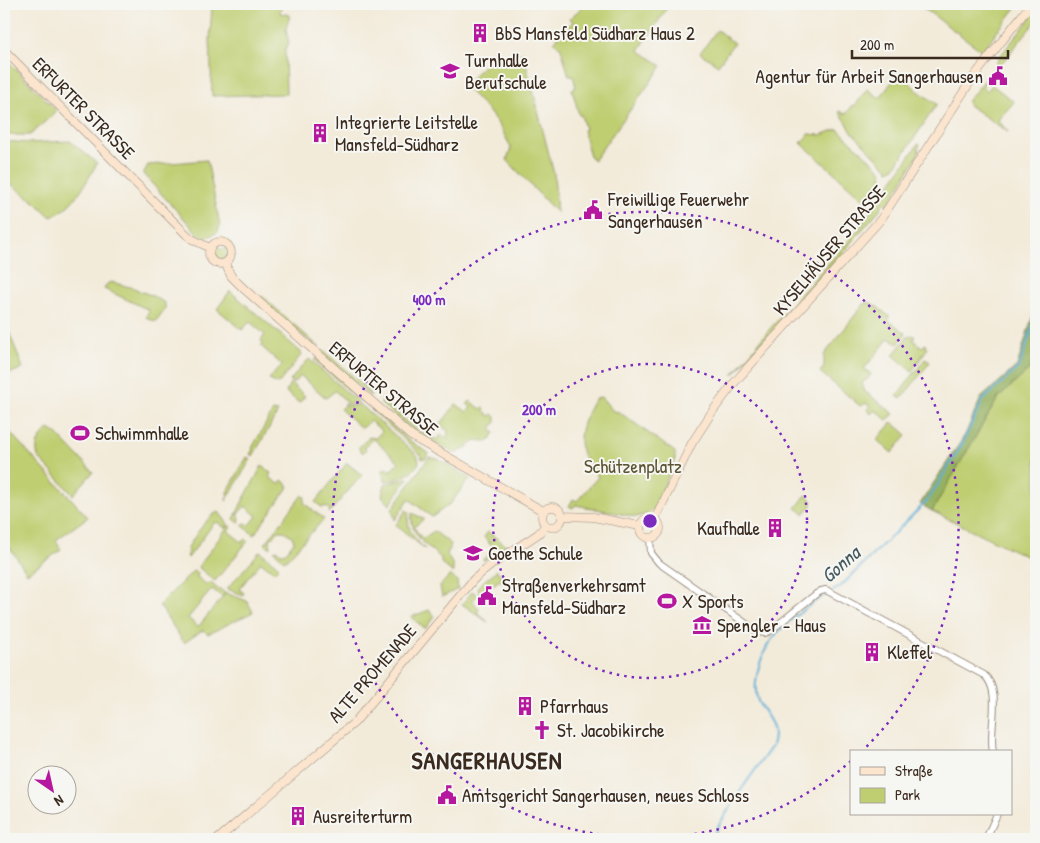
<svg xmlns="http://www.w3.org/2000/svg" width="1040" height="843" viewBox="0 0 1040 843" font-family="'Patrick Hand',sans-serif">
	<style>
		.green { fill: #bece70; stroke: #7c7c47 }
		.forest { fill: #96b162; stroke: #686e40 }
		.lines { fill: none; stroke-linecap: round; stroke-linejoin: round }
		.stream { stroke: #5bafd7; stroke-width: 2 }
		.tertiary-casing { stroke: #978a7c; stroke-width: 8 }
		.secondary-casing { stroke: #978a7c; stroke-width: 9 }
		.tertiary { stroke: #fff; stroke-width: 6 }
		.secondary { stroke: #fbe5cf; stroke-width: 8 }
		.ring { fill: none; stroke: #7b2cbf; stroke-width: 2.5; stroke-dasharray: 2.5 5 }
		.labels { text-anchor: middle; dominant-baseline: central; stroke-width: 4; stroke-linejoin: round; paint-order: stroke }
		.poi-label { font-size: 19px; fill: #3b2a1e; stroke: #f6f6f2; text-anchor: start }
		.street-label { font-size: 19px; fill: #3b2a1e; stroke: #f6f6f2 }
		.park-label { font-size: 19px; fill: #5c5332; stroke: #f6f6f2 }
		.water-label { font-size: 20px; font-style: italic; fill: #46595f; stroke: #f6f6f2 }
		.district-label { font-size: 24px; font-weight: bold; letter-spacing: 1px; fill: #3b2a1e; stroke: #f6f6f2 }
		.centre { fill: #7b2cbf; stroke: #f6f6f2; stroke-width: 2.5 }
		.ring-label { font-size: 15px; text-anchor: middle; font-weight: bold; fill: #7b2cbf; stroke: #f6f6f2; stroke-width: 4; stroke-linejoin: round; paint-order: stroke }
	</style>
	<rect width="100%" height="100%" fill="#f6f6f2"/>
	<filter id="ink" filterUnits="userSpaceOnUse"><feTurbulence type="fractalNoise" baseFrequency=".02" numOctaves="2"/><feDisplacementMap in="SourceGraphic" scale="10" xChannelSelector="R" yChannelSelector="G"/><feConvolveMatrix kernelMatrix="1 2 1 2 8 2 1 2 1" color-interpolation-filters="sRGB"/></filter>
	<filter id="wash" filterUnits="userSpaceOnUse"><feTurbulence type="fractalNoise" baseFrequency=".0096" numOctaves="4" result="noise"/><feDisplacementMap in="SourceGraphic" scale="20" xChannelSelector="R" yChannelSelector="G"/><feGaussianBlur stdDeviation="1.12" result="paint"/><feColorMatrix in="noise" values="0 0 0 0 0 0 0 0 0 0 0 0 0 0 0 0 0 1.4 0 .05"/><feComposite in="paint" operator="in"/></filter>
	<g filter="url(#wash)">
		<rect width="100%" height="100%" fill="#f3ebda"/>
		<path class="green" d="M212,4H282L280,13L290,15L286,29L289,43L285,50L286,94L212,96L210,40Z
			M586,4H670L639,50L662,66L594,160L590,157L583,130L585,129L581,115H579L572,89L576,87L573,76H569L561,48L554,42L557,39V36L573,22L570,18Z
			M918,4H1019L982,51Z
			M1036,11V21L992,75L991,74L1000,56Z
			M717,30L734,43L718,65L700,53Z
			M523,52L554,174L557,213L507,160L511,148C497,118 487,109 464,86L488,61H497L501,65Z
			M4,57L57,111L30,135H4Z
			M899,72L918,91L937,104L895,167L889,170L851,131L846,121L839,112L840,111L846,114L853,105L855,106L867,89L880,98Z
			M986,79L988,80L982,87L987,91L992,85L1014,102L998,120L1008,132L968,105V100Z
			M838,129L881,170C887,184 877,192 869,204L801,143L809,134L820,135Z
			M4,141L28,143L70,141L97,163C87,182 72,209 51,217L36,203L4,179Z
			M918,144L920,145L918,148L919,150L918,155L888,205L883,202L881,208L850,244L846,250L733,375L768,331L859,229Z
			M207,160L220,225L218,232L206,238L199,235L143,174L148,165Z
			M216,246L221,249H227L228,254L224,259L218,260L213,256L212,252Z
			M111,282L137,289V290L151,295L165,303V309L155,322L146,317L149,310L104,289L107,284Z
			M230,291L301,352V355L279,383H274L269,379L282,365L261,346L263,343L261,340L265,335L250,322L242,330L217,309Z
			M262,296L319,347V349L275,313L260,298Z
			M869,302L876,306L890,317L888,320L906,333L898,344L889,338L864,369L871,374L867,380H865L862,384L864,386L862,389L894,414L887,420L875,410L871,414L867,410L870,406L865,403L862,406L859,405L820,372L824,367V355L863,305Z
			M4,319L23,368L4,376Z
			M911,335L915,336L913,340L922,347L925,344L927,349L912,371L893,355L907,337Z
			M322,350L362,384L371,395L370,396L320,353Z
			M1036,351V561L932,511L998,398L1030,369Z
			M316,358L366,401L362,402L314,360Z
			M309,359L359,403L343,404L346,401L335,391L326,398L301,376L293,383L290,381L302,366Z
			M925,359L930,362L901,399L897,396Z
			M290,383L305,396L299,403L286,392Z
			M600,397L602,398L613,411L619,412L675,452V461L654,509L650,513L636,517L576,505V504L573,508L569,506L573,499L577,501L598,477C594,470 588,464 584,457C574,437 585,415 595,399Z
			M382,401L418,430L416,433L381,404Z
			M470,401L481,409L483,407L485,409L484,411L490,416L493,414L496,417V422L491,429L495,433L488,442C471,436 469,451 454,453L417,434L420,431L437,440L441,435L447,438L448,431L440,425L456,404L467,412L471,407L467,404Z
			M361,405L418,456L419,463C411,475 399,480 385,481L382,471L386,468L390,471L399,462L375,440L372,439L364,448L366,450L363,453L358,448L369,437L376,438L382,431L370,421L362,428L360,427L340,409L343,406Z
			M371,409H374L406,438L428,453L426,458L422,459L421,455Z
			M273,411L278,412L253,456L250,454L253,449L252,448Z
			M892,422L907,435L892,453L877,440Z
			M4,426L88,517L56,540L61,550L27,573L4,539Z
			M49,429L57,434L93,472L73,495L38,457C34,444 40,437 49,429Z
			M247,457L251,459L226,501L229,489Z
			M429,457L438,459L470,478L451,503L432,517L409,499L395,520L392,509Z
			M347,463L362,475L329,513L330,510L325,506L323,508L315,502Z
			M262,466L271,473L269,477L279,484L282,480L289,486L254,535L242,525L245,523L250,525L257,516L245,506L238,514L240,519L239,523L234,519L241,504Z
			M408,478L390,505L382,496L385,484Z
			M302,495L305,497L304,503L324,519L285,561L274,551L277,550L281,553L286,552L294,542L292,536L284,531H279L270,540L271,548L265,544Z
			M806,495L812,500V505L804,514L796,508Z
			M406,510L409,512C406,530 413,537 425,549L396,525Z
			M219,512L228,524L225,528L217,522L214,523L188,558C187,554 187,550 189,546C193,538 210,513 219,512Z
			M412,513L424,519L414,527L422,539L434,531L451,544L447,555L453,565V573L441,563V558C426,545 409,535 412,513Z
			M229,525L231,527L228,531L242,542L246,539L248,541L215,581L198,567Z
			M488,532L507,546L484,561L483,559L493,552V548L484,537Z
			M260,551L279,567L274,572L261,562L239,589L244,593L243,595L227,589Z
			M497,570L504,581L502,582L500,580L480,594L477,587Z
			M193,571L198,573L197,577L207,585L210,582L219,590L220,589L225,593L222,597L212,589L188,618L198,627L226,593L247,601L253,612L208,634L203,630L184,643L159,605Z
			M450,575L457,581L458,589L442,597L440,586Z
			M473,591L477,596L472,600L479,609L477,612L488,622L462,604Z
			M429,610L435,616L425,629L411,617Z"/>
		<path class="forest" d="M1036,305V351L1030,369L998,398L932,511L920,504L965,435L981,398L1017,366Z"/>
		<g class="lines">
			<path class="stream" d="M833,591L840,587L928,500L961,446L983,400L1019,367L1036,316
				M713,839L717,828L741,790L772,746C779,724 766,718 758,701C754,691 756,680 758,670C761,659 765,648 772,639C783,624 813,602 829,593"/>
		</g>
	</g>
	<g filter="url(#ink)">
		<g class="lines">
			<g class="tertiary-casing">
				<path id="tertiary" d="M650,538L651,553L659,563L758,632L765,633L770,631L816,594L821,591L826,590L984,675C1003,691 988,729 993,752
					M986,839L997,814"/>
			</g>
			<g class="secondary-casing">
				<path id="secondary" d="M4,50L186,234L192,239L210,248
					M209 253a11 11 0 1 1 22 0a11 11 0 1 1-22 0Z
					M225,263L231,276L243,288L411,436L543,511
					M542 517a10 10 0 1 1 20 0a10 10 0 1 1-20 0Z
					M562,516L593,517L640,526
					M640 528a10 10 0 1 1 20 0a10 10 0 1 1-20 0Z
					M655,519L692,443L712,412L734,383L881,219L972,79L1031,4
					M218,839L355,722L474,579L494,563L538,534L546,525"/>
			</g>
			<use href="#tertiary" class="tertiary"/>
			<use href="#secondary" class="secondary"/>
		</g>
	</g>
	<g class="ring">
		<circle cx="650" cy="521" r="157"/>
		<path d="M851 761A313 313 0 1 1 863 750"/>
	</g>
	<defs>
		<g id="building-bare" transform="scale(1.5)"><path d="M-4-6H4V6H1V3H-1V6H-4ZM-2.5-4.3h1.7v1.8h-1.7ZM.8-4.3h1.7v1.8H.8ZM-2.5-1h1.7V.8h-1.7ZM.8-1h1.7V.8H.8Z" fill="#b5179e" stroke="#f6f6f2" stroke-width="2.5" paint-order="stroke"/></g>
		<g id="school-bare" transform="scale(1.5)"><path d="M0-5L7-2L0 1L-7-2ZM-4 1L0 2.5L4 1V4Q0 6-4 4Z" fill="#b5179e" stroke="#f6f6f2" stroke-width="2.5" paint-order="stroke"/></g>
		<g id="civic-bare" transform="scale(1.5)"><path d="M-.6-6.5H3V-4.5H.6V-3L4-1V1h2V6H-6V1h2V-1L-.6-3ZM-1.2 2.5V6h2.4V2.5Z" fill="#b5179e" stroke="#f6f6f2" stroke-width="2.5" paint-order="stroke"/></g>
		<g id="stadium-bare" transform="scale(1.5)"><path d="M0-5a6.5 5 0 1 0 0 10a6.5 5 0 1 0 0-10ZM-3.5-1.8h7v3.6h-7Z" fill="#b5179e" stroke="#f6f6f2" stroke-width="2.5" paint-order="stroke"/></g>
		<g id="museum-bare" transform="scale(1.5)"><path d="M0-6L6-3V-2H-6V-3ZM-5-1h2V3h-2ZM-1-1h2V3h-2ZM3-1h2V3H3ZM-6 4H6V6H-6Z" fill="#b5179e" stroke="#f6f6f2" stroke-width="2.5" paint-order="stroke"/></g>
		<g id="church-bare" transform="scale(1.5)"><path d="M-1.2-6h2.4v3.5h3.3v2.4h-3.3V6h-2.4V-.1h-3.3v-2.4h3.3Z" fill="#b5179e" stroke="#f6f6f2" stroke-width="2.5" paint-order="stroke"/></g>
	</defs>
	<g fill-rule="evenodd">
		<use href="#building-bare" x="480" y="33"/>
		<use href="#school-bare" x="450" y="71"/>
		<use href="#civic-bare" x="998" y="76"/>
		<use href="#building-bare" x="320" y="133"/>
		<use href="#civic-bare" x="593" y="210"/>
		<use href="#stadium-bare" x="80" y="433"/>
		<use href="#building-bare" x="775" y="528"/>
		<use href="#school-bare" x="473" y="553"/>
		<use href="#civic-bare" x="487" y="596"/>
		<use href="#stadium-bare" x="667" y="601"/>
		<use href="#museum-bare" x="702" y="625"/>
		<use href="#building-bare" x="872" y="652"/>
		<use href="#building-bare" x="525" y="706"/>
		<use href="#church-bare" x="542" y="730"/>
		<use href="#civic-bare" x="447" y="795"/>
		<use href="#building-bare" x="298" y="816"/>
	</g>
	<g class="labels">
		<g class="poi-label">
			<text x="495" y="33">BbS Mansfeld Südharz Haus 2</text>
			<text x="465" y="60">Turnhalle<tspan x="465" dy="22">Berufschule</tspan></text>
			<text x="983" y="76" text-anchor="end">Agentur für Arbeit Sangerhausen</text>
			<text x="335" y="122">Integrierte Leitstelle<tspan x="335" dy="22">Mansfeld-Südharz</tspan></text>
			<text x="608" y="199">Freiwillige Feuerwehr<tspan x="608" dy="22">Sangerhausen</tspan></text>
			<text x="95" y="433">Schwimmhalle</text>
			<text x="760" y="528" text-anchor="end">Kaufhalle</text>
			<text x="488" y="553">Goethe Schule</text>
			<text x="502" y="585">Straßenverkehrsamt<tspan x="502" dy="22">Mansfeld-Südharz</tspan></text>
			<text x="682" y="601">X Sports</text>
			<text x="717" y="625">Spengler - Haus</text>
			<text x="887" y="652">Kleffel</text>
			<text x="540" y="706">Pfarrhaus</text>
			<text x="557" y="730">St. Jacobikirche</text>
			<text x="462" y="795">Amtsgericht Sangerhausen, neues Schloss</text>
			<text x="313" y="816">Ausreiterturm</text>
		</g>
		<g class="street-label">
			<text transform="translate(84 108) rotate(45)">ERFURTER STRASSE</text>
			<text transform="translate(829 250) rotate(-50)">KYSELHÄUSER STRASSE</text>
			<text transform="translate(384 388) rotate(40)">ERFURTER STRASSE</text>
			<text transform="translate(372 673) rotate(-49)">ALTE PROMENADE</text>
		</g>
		<g class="park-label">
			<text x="633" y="466">Schützenplatz</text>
		</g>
		<g class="water-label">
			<text transform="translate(840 564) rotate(-41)">Gonna</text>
		</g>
		<g class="district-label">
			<text x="487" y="760">SANGERHAUSEN</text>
		</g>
	</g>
	<circle cx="650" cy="521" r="8" class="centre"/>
	<g class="ring-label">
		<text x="429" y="305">400 m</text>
		<text x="539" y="415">200 m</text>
	</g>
	<rect width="1040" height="843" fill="none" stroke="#f6f6f2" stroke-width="20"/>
	<rect x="850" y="750" width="162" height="65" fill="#f6f6f2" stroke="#aba49d"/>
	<rect x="860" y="767" width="25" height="8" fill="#fbe5cf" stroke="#aba49d"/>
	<text x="895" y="776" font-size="15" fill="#3b2a1e">Straße</text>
	<rect x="860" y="788" width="25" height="15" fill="#bece70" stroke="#aba49d"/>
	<text x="895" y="800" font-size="15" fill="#3b2a1e">Park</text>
	<g transform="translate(52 790) rotate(146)"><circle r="24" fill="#f6f6f2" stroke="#aba49d"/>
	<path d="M0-4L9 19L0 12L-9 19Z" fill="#b5179e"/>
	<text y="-8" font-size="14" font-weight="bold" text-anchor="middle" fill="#3b2a1e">N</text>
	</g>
	<path d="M852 50v8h156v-8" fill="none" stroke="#3b2a1e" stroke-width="2.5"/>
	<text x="860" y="50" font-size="15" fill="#3b2a1e" stroke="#f6f6f2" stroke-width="4" paint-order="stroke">200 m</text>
</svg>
